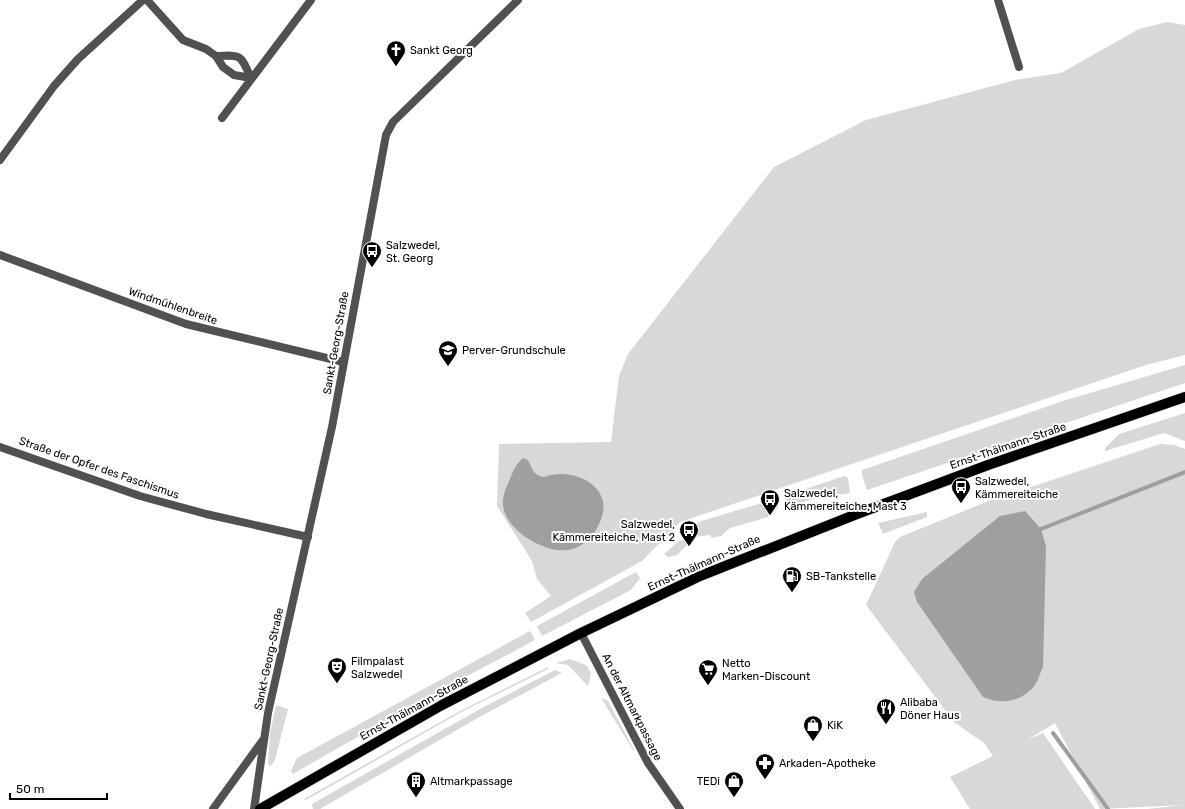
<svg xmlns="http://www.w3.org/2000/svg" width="1185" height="809" viewBox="0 0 1185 809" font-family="Rubik,sans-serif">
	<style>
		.green { fill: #d8d8d8 }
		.water { fill: #9f9f9f }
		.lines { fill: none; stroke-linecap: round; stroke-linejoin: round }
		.stream { stroke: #9f9f9f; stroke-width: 4 }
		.primary-casing { stroke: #dbdbdb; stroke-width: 11 }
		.minor { stroke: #515151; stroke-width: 8 }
		.primary { stroke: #000; stroke-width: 10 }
		.labels { text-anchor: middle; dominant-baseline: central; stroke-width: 4; stroke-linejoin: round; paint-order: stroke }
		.poi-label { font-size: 11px; fill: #000; stroke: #fff; text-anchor: start }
		.street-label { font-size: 11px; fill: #000; stroke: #fff }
	</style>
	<rect width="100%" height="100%" fill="#fff"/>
	<path class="green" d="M1167,22L1185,25V355L1146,365L680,522L642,561L531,622L525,613L551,596L537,579L532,561L497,506L499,444L611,442L619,376L628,354L774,167L866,120L1015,80L1061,73L1139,29Z
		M1185,365V383L867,490L862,475V470L1066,400Z
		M1185,413V441L1164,433L1105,451V448L1119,434Z
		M1160,444L1174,445L1185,449V809H1147L1183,805L1100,809L1055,723L1027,740L1043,733L1095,809H970L950,777L993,756L984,743L954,722L866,605L895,542L900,537L986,502Z
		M844,476L848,478L850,493L816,498L791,506L786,501L788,495Z
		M769,501H778L779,505L777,509L771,512L768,517L730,528L721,536L712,538L710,535L694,537L690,532L691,528L701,521Z
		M927,512V517L883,534L878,523Z
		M686,540L687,545L677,555L668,557L664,554L679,541Z
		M636,572L640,578L631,590L542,636L537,626Z
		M530,631L535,640L413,705L293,774L291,771L297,758Z
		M570,659L586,665L591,673L588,686L568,665L556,663Z
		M548,667V669L465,710L306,800L304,799L460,711Z
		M555,670L562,673L483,715L320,809H313L312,804L480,709Z
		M601,698L608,701L634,750H633Z
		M276,705L288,709L275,760L271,766L268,764L270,733Z"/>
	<path class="water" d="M523,458L528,460C531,466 533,474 540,476C545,478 546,476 551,475C570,471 595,479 602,498C606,508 601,522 596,530C589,540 580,549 567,550C544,553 505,530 503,505C502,497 506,488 509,481C513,472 515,465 523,458Z
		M1025,511L1041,529L1046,546L1043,667C1040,673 1038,680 1035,685C1022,702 1001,705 983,697L917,602L914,592L922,579L1000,516Z"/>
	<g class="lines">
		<path class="stream" d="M1041,529L1185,472
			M1053,733L1108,809"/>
		<g class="primary-casing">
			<path id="primary" d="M260,809L442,705L581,633L700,576L857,514L988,465L1185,397"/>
		</g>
		<path class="minor" d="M147,0L183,40L206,49L216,56L223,67L234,75L251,78
			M998,0L1019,67
			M216,56C242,55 240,54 251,78
			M222,118L311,0
			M0,160L54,86L78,59L143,0
			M0,255L186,324L343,362
			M0,447L140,496L206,514L308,537
			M581,633L648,763L680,809
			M213,809L263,740
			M254,809L268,713L332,427L386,135L393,122L518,0"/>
		<use href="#primary" class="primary"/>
	</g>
	<defs>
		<g id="church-pin" transform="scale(1)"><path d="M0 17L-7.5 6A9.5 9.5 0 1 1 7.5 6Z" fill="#000" stroke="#fff"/><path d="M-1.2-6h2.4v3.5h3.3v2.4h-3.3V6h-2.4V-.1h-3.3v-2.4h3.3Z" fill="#fff"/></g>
		<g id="bus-pin" transform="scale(1)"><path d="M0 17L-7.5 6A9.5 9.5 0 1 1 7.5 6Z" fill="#000" stroke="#fff"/><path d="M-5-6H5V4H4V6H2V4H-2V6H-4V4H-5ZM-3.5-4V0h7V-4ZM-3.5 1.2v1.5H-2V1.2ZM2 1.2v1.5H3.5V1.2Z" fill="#fff"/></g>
		<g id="school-pin" transform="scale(1)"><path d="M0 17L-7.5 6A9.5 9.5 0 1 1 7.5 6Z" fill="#000" stroke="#fff"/><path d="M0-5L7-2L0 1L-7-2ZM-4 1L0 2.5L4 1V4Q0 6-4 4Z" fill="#fff"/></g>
		<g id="fuel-pin" transform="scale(1)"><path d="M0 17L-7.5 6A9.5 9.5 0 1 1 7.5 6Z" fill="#000" stroke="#fff"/><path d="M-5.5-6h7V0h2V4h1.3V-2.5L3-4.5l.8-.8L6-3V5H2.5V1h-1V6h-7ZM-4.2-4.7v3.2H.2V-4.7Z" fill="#fff"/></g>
		<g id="theatre-pin" transform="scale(1)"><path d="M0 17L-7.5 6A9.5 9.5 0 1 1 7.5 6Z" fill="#000" stroke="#fff"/><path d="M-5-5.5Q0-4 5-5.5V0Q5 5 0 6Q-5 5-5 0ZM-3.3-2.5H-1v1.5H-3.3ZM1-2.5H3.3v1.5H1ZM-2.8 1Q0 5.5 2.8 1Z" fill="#fff"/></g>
		<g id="supermarket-pin" transform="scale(1)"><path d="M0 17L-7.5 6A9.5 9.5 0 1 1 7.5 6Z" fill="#000" stroke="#fff"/><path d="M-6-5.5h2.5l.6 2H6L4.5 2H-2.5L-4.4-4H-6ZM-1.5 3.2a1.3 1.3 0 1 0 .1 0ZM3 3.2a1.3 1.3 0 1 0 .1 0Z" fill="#fff"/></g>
		<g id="restaurant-pin" transform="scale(1)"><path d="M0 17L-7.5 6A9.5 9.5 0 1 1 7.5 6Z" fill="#000" stroke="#fff"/><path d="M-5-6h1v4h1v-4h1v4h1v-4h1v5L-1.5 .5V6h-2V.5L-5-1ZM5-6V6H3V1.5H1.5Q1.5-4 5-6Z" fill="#fff"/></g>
		<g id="shop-pin" transform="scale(1)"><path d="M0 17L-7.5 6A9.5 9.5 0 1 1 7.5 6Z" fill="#000" stroke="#fff"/><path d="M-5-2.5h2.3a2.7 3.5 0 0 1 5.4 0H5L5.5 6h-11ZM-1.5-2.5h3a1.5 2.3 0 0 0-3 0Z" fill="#fff"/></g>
		<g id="pharmacy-pin" transform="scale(1)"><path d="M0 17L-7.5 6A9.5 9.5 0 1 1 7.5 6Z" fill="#000" stroke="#fff"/><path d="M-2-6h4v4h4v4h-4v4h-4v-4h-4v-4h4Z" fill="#fff"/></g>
		<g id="building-pin" transform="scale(1)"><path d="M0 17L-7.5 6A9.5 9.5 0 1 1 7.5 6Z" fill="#000" stroke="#fff"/><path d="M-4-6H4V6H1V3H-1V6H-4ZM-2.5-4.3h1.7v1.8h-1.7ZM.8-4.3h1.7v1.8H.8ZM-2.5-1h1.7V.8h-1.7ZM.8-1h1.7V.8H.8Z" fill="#fff"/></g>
	</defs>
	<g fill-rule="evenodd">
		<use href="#church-pin" x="396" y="50"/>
		<use href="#bus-pin" x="372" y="251"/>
		<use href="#school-pin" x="448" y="350"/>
		<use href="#bus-pin" x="961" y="487"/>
		<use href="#bus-pin" x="770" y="499"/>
		<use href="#bus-pin" x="689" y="530"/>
		<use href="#fuel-pin" x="792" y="576"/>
		<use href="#theatre-pin" x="337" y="667"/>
		<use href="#supermarket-pin" x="708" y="669"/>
		<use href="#restaurant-pin" x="886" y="708"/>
		<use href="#shop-pin" x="813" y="725"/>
		<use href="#pharmacy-pin" x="765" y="763"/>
		<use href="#building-pin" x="416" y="781"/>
		<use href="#shop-pin" x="734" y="781"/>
	</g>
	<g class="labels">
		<g class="poi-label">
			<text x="410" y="50">Sankt Georg</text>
			<text x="386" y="245">Salzwedel,<tspan x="386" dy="13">St. Georg</tspan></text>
			<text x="462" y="350">Perver-Grundschule</text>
			<text x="975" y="481">Salzwedel,<tspan x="975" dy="13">Kämmereiteiche</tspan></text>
			<text x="784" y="493">Salzwedel,<tspan x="784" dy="13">Kämmereiteiche, Mast 3</tspan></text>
			<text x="675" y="524" text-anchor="end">Salzwedel,<tspan x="675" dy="13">Kämmereiteiche, Mast 2</tspan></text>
			<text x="806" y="576">SB-Tankstelle</text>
			<text x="351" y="661">Filmpalast<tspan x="351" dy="13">Salzwedel</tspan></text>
			<text x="722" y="663">Netto<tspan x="722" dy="13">Marken-Discount</tspan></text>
			<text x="900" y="702">Alibaba<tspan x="900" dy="13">Döner Haus</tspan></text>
			<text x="827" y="725">KiK</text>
			<text x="779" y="763">Arkaden-Apotheke</text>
			<text x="430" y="781">Altmarkpassage</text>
			<text x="720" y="781" text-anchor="end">TEDi</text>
		</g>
		<g class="street-label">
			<text transform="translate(173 306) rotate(19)">Windmühlenbreite</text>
			<text transform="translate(336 343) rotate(-80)">Sankt-Georg-Straße</text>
			<text transform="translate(1008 446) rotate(-19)">Ernst-Thälmann-Straße</text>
			<text transform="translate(99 468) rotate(19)">Straße der Opfer des Faschismus</text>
			<text transform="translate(704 563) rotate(-24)">Ernst-Thälmann-Straße</text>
			<text transform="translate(269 659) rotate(-78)">Sankt-Georg-Straße</text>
			<text transform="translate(632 707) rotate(63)">An der Altmarkpassage</text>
			<text transform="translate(414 708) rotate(-29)">Ernst-Thälmann-Straße</text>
		</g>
	</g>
	<path d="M10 793v6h97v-6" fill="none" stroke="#000000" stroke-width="2"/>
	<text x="16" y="793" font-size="12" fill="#000000" stroke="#ffffff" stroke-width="3" paint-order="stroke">50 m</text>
</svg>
